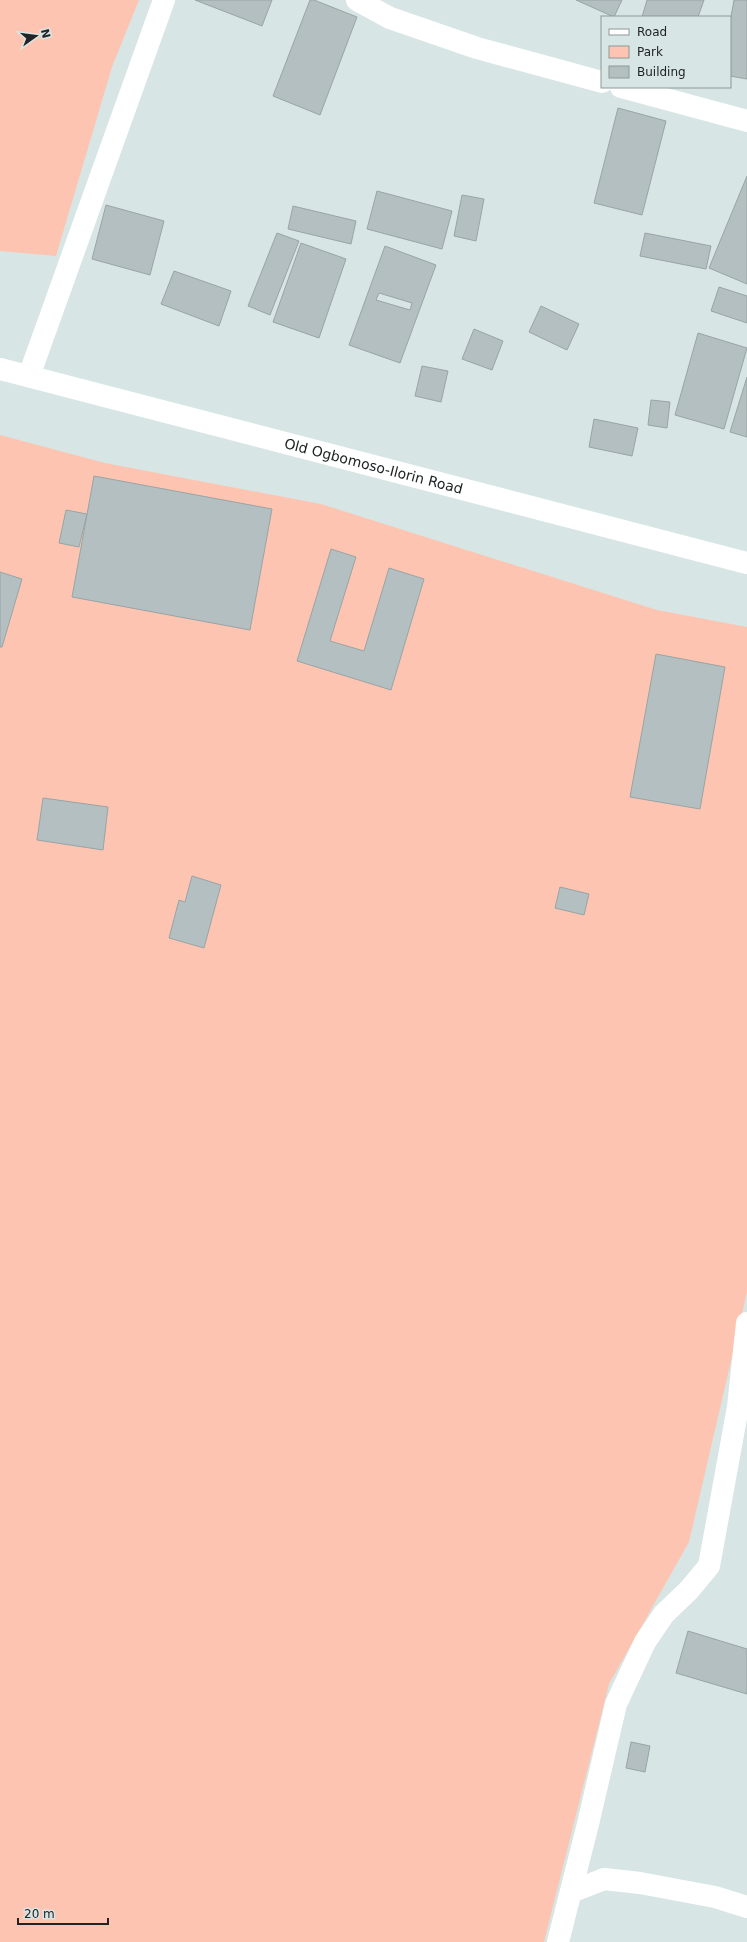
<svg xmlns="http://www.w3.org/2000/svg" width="747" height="1942" viewBox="0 0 747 1942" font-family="'DejaVu Sans',sans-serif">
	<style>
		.green { fill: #fdc5b1 }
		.building { fill: #b3bfc0; stroke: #98a4a5; fill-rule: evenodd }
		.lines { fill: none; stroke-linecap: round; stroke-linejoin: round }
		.minor { stroke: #fff; stroke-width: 22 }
		.highway { stroke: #fff; stroke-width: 22 }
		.labels { text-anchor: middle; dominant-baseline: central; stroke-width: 4; stroke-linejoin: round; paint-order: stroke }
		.street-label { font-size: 14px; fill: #202425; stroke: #d8e5e5 }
	</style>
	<rect width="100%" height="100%" fill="#d8e5e5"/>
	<path class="green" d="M0,0H139L112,67L56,256L0,251Z
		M0,435L105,463L321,504L657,610L747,627V1292L689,1542L609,1684L544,1942H0Z"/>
	<path class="building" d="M195,0H272L262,26Z
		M310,0H314L357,17L320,115L273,96Z
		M576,0H622L614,17Z
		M647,0H704L698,17H642Z
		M734,0H747V79L730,76V22Z
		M618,108L666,121L642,215L594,203Z
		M747,176V284L709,268Z
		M377,191L452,211L442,249L367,229Z
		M462,195L484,199L476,241L454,236Z
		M106,205L164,221L150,275L92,259Z
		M293,206L356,221L351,244L288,229Z
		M277,233L299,241L270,315L248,306Z
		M645,233L711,246L706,269L640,256Z
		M301,243L346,259L319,338L273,322Z
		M385,246L436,265L400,363L349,345ZM379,293L412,303L410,310L376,300Z
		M174,271L231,291L219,326L161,304Z
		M719,287L747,296V323L711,311Z
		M541,306L579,324L567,350L529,332Z
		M474,329L503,341L492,370L462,359Z
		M698,333L747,348L724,429L675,415Z
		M422,366L448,371L441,402L415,396Z
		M747,377V437L730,432Z
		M651,400L670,402L667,428L648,425Z
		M594,419L638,428L632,456L589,447Z
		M94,476L272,509L250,630L72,597Z
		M66,510L87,514L79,547L59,543Z
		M331,549L356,557L330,641L364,651L389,568L424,579L391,690L297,661Z
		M0,572L22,579L2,647H0Z
		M656,654L725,667L700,809L630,797Z
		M43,798L108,807L103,850L37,840Z
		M192,876L221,885L204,948L169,938L179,900L185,902Z
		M560,887L589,894L584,915L555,908Z
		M688,1631L747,1649V1694L676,1673Z
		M631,1742L650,1746L645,1772L626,1768Z"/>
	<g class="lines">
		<path class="minor" d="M357,0L390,18L477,48L602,82
			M621,87L747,121
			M29,376L164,0
			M571,1892L604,1879L640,1883L715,1897L747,1907
			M558,1942L588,1824L616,1704L645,1642L664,1614L689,1590L709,1566L738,1407L747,1323"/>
		<path class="highway" id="s1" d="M0,369L747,563"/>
	</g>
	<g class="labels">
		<g class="street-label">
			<text stroke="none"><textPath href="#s1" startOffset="386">Old Ogbomoso-Ilorin Road</textPath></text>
		</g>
	</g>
	<rect x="601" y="16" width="130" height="72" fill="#d8e5e5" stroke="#8e9898"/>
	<rect x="609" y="29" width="20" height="6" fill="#ffffff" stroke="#8e9898"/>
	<text x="637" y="36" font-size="12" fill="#202425">Road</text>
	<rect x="609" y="46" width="20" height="12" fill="#fdc5b1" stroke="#8e9898"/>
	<text x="637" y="56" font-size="12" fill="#202425">Park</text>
	<rect x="609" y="66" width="20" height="12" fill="#b3bfc0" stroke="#8e9898"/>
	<text x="637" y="76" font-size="12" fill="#202425">Building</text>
	<g transform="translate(36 36) rotate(76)" stroke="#d8e5e5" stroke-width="3" paint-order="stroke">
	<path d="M0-3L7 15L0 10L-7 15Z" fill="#202425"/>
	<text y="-6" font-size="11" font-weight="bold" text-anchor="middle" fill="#202425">N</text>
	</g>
	<path d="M18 1918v6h90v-6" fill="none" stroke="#202425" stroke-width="2"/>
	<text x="24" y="1918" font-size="12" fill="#202425" stroke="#d8e5e5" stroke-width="3" paint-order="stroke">20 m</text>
</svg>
